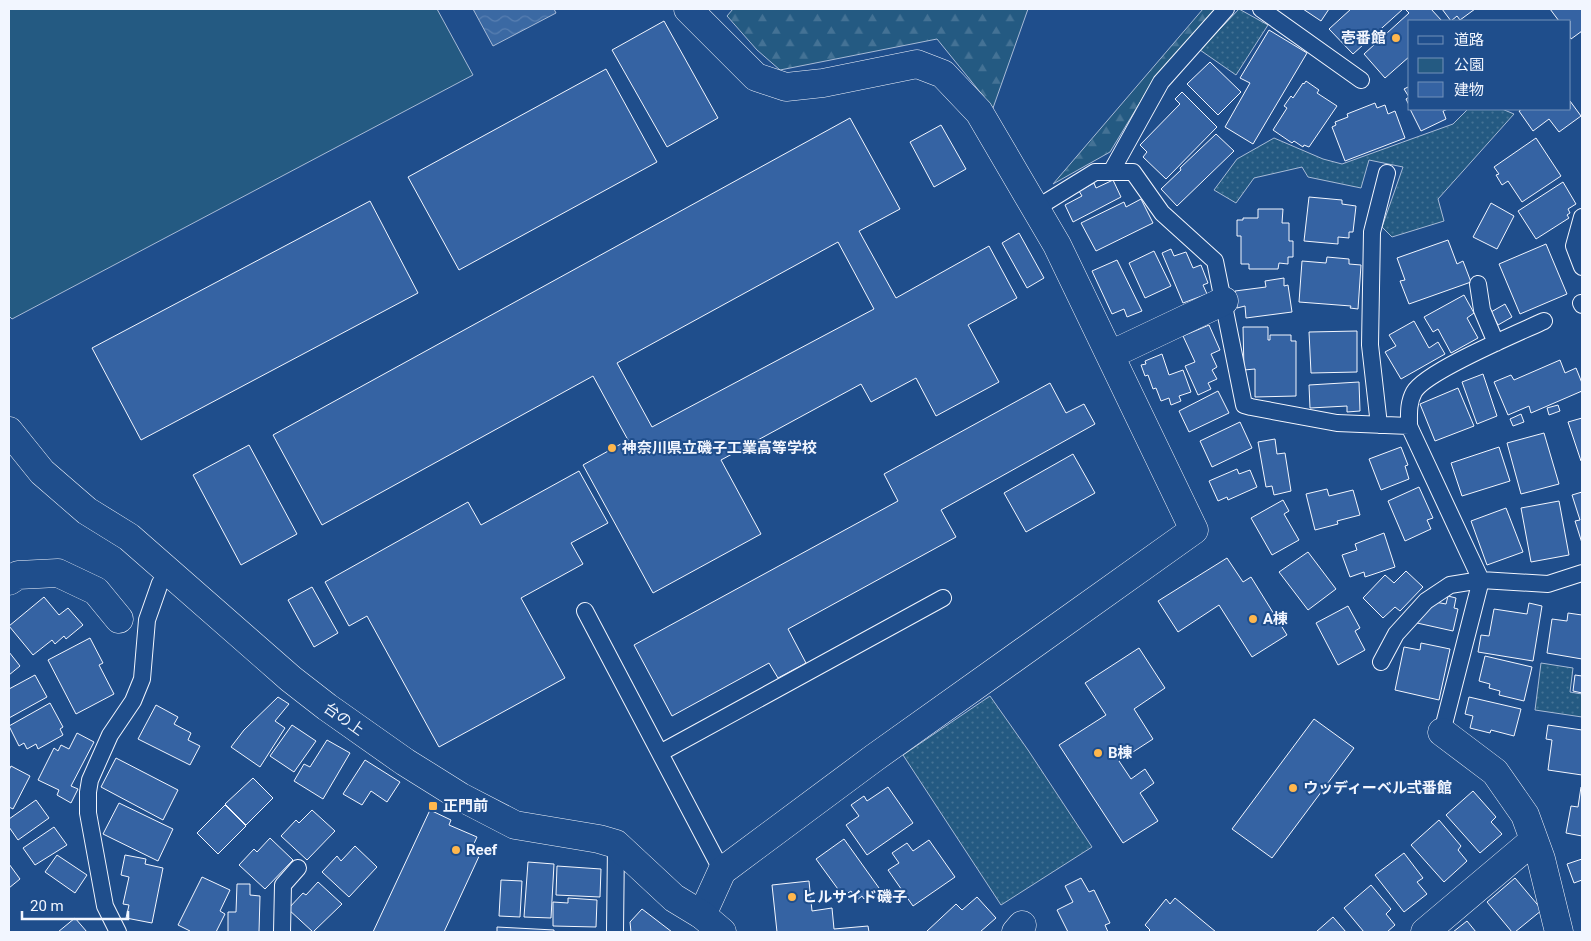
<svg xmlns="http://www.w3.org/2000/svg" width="1591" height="941" viewBox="0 0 1591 941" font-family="Roboto,'Noto Sans JP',sans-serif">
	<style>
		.grass { fill: url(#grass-dots); stroke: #a8bbd7 }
		.forest { fill: url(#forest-firs); stroke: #a8bbd7 }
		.green { fill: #245a82; stroke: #a8bbd7 }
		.water { fill: url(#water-waves); stroke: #a8bbd7 }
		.building { fill: #3563a3; stroke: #f2f6ff; fill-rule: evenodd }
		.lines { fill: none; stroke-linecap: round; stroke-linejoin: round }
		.service-casing { stroke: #f2f6ff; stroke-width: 18 }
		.minor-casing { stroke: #f2f6ff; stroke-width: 29 }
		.tertiary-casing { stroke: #f2f6ff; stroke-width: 29 }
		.service { stroke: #1f4e8c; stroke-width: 16 }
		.minor { stroke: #1f4e8c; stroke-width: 28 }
		.tertiary { stroke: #1f4e8c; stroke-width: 28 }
		.poi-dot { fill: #ffb74d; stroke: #1f4e8c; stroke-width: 2 }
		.labels { text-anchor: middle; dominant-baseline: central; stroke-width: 4; stroke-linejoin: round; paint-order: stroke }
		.poi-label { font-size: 15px; font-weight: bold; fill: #f2f6ff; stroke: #1f4e8c; text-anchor: start }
		.street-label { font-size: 15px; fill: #f2f6ff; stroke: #1f4e8c }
	</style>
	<defs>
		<pattern id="grass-dots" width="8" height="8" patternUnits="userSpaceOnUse" patternTransform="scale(1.25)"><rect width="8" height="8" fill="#245a82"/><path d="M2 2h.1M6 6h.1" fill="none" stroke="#447295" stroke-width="1.8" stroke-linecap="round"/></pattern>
		<pattern id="forest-firs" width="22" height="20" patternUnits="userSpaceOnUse" patternTransform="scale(1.25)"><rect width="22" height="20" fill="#245a82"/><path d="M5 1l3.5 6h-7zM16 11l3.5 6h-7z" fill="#447295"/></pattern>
		<pattern id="water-waves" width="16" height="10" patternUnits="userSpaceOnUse" patternTransform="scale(1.25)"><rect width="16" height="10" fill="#3b69a3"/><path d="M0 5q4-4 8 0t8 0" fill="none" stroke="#587fb1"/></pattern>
	</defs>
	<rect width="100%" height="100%" fill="#1f4e8c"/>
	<path class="grass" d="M1239,9L1268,25L1236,75L1200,50Z
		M1468,109H1502L1514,114L1438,199L1444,221L1392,237L1382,227L1403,167L1369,160L1361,188L1308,177L1302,167L1254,178L1236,203L1214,190L1237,159L1274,138L1323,159L1342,164L1453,124Z
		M1541,663L1573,668L1570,692L1582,694V717L1535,710Z
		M990,696L1028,750L1092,847L1001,905L903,755Z"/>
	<path class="forest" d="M733,9H1028L993,108L937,39L780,70L757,50L727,16Z
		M1203,9H1215L1153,81L1110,152L1053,184Z"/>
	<path class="green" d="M9,9H437L473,75L12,319L9,316Z"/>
	<path class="water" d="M473,9H554L556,13L493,46Z"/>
	<path class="building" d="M1303,9H1329L1321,21Z
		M1351,9H1403L1353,54L1329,29Z
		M1408,9H1431L1442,21H1410V56L1385,78L1364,54L1409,13L1406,10Z
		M1442,9H1475L1460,20L1457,16L1451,21Z
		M1550,9H1582V31L1571,39L1570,37V21H1559Z
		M664,21L718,118L667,147L612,50Z
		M1269,30L1307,53L1253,144L1225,127L1250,83L1240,78Z
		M1210,62L1241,92L1218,115L1187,84Z
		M606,69L657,162L459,270L408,177Z
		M1306,81L1319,90L1317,93L1337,106L1309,147L1304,145L1303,147L1294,141L1292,143L1273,130L1287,108L1284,106L1291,96L1293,98L1303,83L1304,84Z
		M1410,86V107L1406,99L1409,97L1404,89Z
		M1182,92L1217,127L1166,179L1143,157L1147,152L1140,145L1180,104L1175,99Z
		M1570,101L1581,116L1559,132L1549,119L1533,131L1519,111L1522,109H1570Z
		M1375,103L1377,108L1385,105L1388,114L1395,111L1405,138L1345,161L1332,127L1336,125L1335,122L1348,117L1347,114Z
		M1410,109H1448L1443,111L1446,119L1421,131Z
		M850,118L900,209L859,231L896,298L989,246L1017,298L968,325L999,382L936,416L916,378L871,402L861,384L721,460L761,534L653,593L583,465L628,440L593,376L322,525L273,435ZM838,242L874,309L652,427L617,363Z
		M941,125L966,169L934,187L910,142Z
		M1216,134L1234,151L1177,206L1161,189L1181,170L1180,168Z
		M1536,138L1561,176L1522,202L1508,181L1502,185L1496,175L1499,174L1494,167Z
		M1113,180L1121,197L1073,222L1065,205L1082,196L1079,191L1094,183L1096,188Z
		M1563,182L1576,204L1568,209L1570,213L1567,215L1569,218L1536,239L1518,211Z
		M1309,197L1342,200V204L1356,206L1353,232H1349V238L1338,237V244L1304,241Z
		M1141,199L1153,223L1096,251L1081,223L1124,202L1126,207Z
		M370,201L418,293L141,440L92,348Z
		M1491,203L1514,216L1497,249L1473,237Z
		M1258,209H1283L1282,223H1289V241H1293V257H1288V264L1279,263L1278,269H1249V264H1241V236H1237V220H1243V218H1258Z
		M1019,233L1044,278L1027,288L1002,243Z
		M1448,240L1457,264L1463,261L1471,282L1409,304L1400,281L1405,280L1397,258Z
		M1546,244L1567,294L1520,314L1499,264Z
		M1171,249L1174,256L1186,252L1193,268L1201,265L1208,283L1203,285L1207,294L1183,303L1162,253Z
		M1154,251L1171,286L1145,298L1129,263Z
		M1327,257L1349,259V264L1361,265L1358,309L1350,308L1351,306L1299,302L1302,261L1326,263Z
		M1117,260L1142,311L1127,317L1124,309L1112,314L1092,271Z
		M1284,278V286L1288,285L1292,312L1246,318L1245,306L1237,308L1235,291L1266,287L1265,281Z
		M1464,295L1474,313L1467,318L1478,338L1451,353L1438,329L1433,332L1424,317Z
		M1505,304L1512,317L1498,325L1491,312Z
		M1414,321L1429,348L1438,342L1445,354L1401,379L1385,352L1396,346L1389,335Z
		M1209,325L1220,350L1211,354L1217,367L1212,370L1217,379L1208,383L1211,389L1198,395L1185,366L1195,362L1183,336Z
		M1243,327H1268V340H1270V335H1291V341H1296V396L1255,397V369L1244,370Z
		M1357,331V372L1311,373L1309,332Z
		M1162,354L1169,375L1183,370L1191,392L1179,396L1181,401L1171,405L1169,398L1161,401L1156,388L1153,389L1148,375L1145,376L1141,365L1146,364L1145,361Z
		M1560,360L1565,373L1576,368L1582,383V391L1531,413L1529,406L1508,415L1494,382L1511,375L1514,380Z
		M1483,374L1497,416L1477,424L1462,382Z
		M1359,382L1360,411L1347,412V406L1310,408L1309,385Z
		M1050,383L1066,413L1084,404L1095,424L941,510L956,537L788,629L806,663L778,678L769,663L672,716L634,645L898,501L884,474Z
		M1458,388L1474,426L1435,441L1420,404Z
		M1218,391L1229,413L1189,432L1179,411Z
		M1558,405L1560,411L1549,415L1547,408Z
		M1521,414L1524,422L1513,426L1510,419Z
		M1582,418V461H1581L1568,422Z
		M1240,422L1252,448L1212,467L1200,441Z
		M1544,433L1559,484L1521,494L1507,443Z
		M1275,439L1277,454L1285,453L1291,491L1274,495L1272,486L1266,487L1258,442Z
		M249,445L297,534L241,565L193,475Z
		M1401,447L1408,465L1405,466L1409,479L1381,490L1369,459Z
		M1499,447L1510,481L1462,496L1451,463Z
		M1073,454L1095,493L1026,532L1004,493Z
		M1237,469L1239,474L1250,470L1257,487L1228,500L1227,497L1218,501L1209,481Z
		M579,471L608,523L571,543L583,564L521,598L565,678L439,747L367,616L349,626L325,582L468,502L481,525Z
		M1419,487L1433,518L1427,520L1431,529L1405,541L1388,501Z
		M1327,489L1329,496L1353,490L1360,515L1337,521L1338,524L1315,530L1306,494Z
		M1582,492V543L1575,521L1580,520L1572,495Z
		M1283,500L1289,511L1284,514L1299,540L1272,555L1251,518Z
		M1559,501L1569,555L1531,562L1521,508Z
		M1506,508L1523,552L1487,565L1471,521Z
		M1384,533L1395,567L1365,577L1364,572L1350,577L1342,555L1357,550L1355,544Z
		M1308,552L1336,589L1308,610L1279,572Z
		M1227,558L1243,582L1251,577L1287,635L1252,657L1219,605L1178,632L1158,601Z
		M1406,571L1423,587L1400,611L1395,607L1383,618L1363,598L1385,575L1394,583Z
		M312,587L338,633L314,647L288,600Z
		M1448,596L1456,598L1454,608L1458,609L1453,631L1417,623L1435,602L1446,604Z
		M44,597L59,615L68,608L83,625L66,639L64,636L55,644L52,640L33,655L9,626Z
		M1529,603L1542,606L1533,661L1478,652L1481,635L1489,636L1494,609L1527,614Z
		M1348,606L1360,628L1355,631L1365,650L1338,665L1316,623Z
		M1568,613L1582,615V659L1547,653L1552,619L1567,621Z
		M90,638L103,663L99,665L114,694L76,714L48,660Z
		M1421,643L1450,649L1439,700L1395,690L1404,647L1420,650Z
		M1139,648L1165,688L1134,709L1153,739L1119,761L1131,779L1145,769L1154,783L1140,793L1158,821L1123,843L1059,745L1106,715L1085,683Z
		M9,652L20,666L9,675Z
		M1485,656L1532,667L1524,701L1499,695L1500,691L1489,688L1490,684L1479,681Z
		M35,675L47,697L9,718V689Z
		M1575,675L1582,676V693L1573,691Z
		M278,697L289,704L275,721L285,728L260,767L231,747L244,730Z
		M1469,697L1521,709L1514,736L1491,730L1490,733L1470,728L1473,716L1465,714Z
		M50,703L63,727L60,729L63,735L38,749L36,744L27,749L24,743L19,746L9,726Z
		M156,705L178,717L174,724L191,733L188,740L200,746L190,765L138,739Z
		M1314,719L1354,748L1272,858L1232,829Z
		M292,725L316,741L294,772L270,756Z
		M1548,725L1582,730V775L1548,770L1552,740L1546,739Z
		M77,733L94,742L71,786L78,789L71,803L57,795L59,790L38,780L54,748L58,751L61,745L69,749Z
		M327,740L350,753L323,799L294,781L304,764L310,767Z
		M116,758L178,790L163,820L101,787Z
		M365,760L400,782L387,802L371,791L362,805L343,794Z
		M11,766L30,776L13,809L9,807V770Z
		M253,778L273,798L246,825L225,804Z
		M888,787L913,823L867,855L846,825L859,816L851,805L864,796L867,801Z
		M1581,787H1582V836L1566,833L1571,806L1578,807Z
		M1473,791L1496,817L1491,822L1502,834L1480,853L1446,815Z
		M36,800L49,818L18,840L9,827V819Z
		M119,803L173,829L158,861L103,834Z
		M225,805L246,826L218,854L197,833Z
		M312,810L335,831L307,860L281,836L296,820L299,823Z
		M430,810L451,820L449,825L477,837L472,848L481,852L444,932H373Z
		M1439,820L1461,846L1458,850L1467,861L1444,882L1411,845Z
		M54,827L67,845L35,865L23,848Z
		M270,838L293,860L265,889L239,865L254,849L257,852Z
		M844,839L879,888L864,899L862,896L857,900L851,891L843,896L816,859Z
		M929,840L955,877L913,906L888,870L899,863L892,853L907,843L913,851Z
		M355,846L377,867L349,897L322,872L337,856L341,861Z
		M1404,853L1423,878L1417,882L1427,894L1404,912L1375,875Z
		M57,855L87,875L75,893L45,872Z
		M125,855L146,859L145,864L163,868L152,923L126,918L129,905L123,904L129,877L121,875Z
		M1582,859V880L1574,883L1567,864Z
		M528,862L554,864L551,918L524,917Z
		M9,864L20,879L9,888Z
		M557,866L601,869L600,897L556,895Z
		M202,877L230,890L220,911L225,914L216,932H189L190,931L178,925Z
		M1081,878L1089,892L1094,890L1110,923L1105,925L1108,932H1068L1057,910L1073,902L1065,886Z
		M1515,878L1542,910L1515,932H1512L1487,902Z
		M501,880L522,881L520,917L499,916Z
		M809,881L812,911L832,908L834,929L868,926L869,932H777L772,885Z
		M318,882L342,904L313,932L288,909L303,893L306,895Z
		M237,884H250V895L260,896L259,932H228V912H236Z
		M1371,885L1391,909L1386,914L1395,925L1387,932H1364L1344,908Z
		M977,897L996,918L980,932H926L956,904L962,910Z
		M568,898L597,900L596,927L553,926V902L568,903Z
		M1175,898L1216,932H1148L1150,930L1145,925L1166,899L1170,904Z
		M642,909L672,932H631L630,922Z
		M1333,917L1346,932H1316Z
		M75,918L87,932H58Z
		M1467,921L1476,932H1453Z
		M497,927L554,930V932H497Z"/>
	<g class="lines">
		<g class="service-casing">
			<path id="service" d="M1261,9L1361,80
				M1111,172L1161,82L1226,9
				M1035,209L1095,172H1133L1162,213L1215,261L1244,405L1251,407L1337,423L1409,426
				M1582,217L1574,246L1582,267
				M1478,284L1482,310L1496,343
				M1581,303L1582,305
				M1379,425L1370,345L1372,232L1387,173
				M585,611L722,871
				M1381,662L1396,634L1426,601L1450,585L1481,580L1548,584L1582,573
				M1442,732L1481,580L1409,426C1409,414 1408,403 1414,392C1426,371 1518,333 1544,321
				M660,753L943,598
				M118,932L105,906L88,813V792L90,780L110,735L133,701L142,679L147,620L160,583L174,575
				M282,932L283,885L298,868
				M615,932L616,844"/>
		</g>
		<g class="minor-casing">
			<path id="minor" d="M688,9L756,77L786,87L823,83L917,64L943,74L979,112L1057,245L1194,530L874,758L722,871L702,915
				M1110,355L1224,301
				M9,581L18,575L58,573L96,591L119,619
				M1442,732L1495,772L1525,815L1541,859L1559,932
				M1016,932L1022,925
				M1425,932L1534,840"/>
		</g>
		<g class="tertiary-casing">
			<path id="tertiary" d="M9,431L42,472L87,511L129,537L291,679L327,707L405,762L461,797L515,825L599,839L616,844L674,898L702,915L722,932"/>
		</g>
		<use href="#service" class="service"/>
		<use href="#minor" class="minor"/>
		<use href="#tertiary" class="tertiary"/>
	</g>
	<g class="poi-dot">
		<circle cx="1396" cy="38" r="5"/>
		<circle cx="612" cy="448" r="5"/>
		<circle cx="1253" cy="619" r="5"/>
		<circle cx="1098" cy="753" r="5"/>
		<circle cx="1293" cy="788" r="5"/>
		<rect x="428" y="801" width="10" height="10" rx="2.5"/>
		<circle cx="456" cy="850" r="5"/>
		<circle cx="792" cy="897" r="5"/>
	</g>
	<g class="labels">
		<g class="poi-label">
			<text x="1386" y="38" text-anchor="end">壱番館</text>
			<text x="622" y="448">神奈川県立磯子工業高等学校</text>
			<text x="1263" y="619">A棟</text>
			<text x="1108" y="753">B棟</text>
			<text x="1303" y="788">ウッディーベル弍番館</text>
			<text x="443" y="806">正門前</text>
			<text x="466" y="850">Reef</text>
			<text x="802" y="897">ヒルサイド磯子</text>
		</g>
		<g class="street-label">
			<text transform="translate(344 719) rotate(35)">台の上</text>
		</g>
	</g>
	<rect width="1591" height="941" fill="none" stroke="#f2f6ff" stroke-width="20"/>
	<rect x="1408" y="20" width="162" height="90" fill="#1f4e8c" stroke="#7391ba"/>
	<rect x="1418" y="36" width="25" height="8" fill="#1f4e8c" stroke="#7391ba"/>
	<text x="1454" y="45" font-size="15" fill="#f2f6ff">道路</text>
	<rect x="1418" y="58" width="25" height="15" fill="#245a82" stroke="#7391ba"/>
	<text x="1454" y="70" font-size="15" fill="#f2f6ff">公園</text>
	<rect x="1418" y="82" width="25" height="15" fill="#3563a3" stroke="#7391ba"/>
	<text x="1454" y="95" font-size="15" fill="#f2f6ff">建物</text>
	<path d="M22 911v8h106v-8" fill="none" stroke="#f2f6ff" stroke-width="2.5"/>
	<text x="30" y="911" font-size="15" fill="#f2f6ff" stroke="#1f4e8c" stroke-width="4" paint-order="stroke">20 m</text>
</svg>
